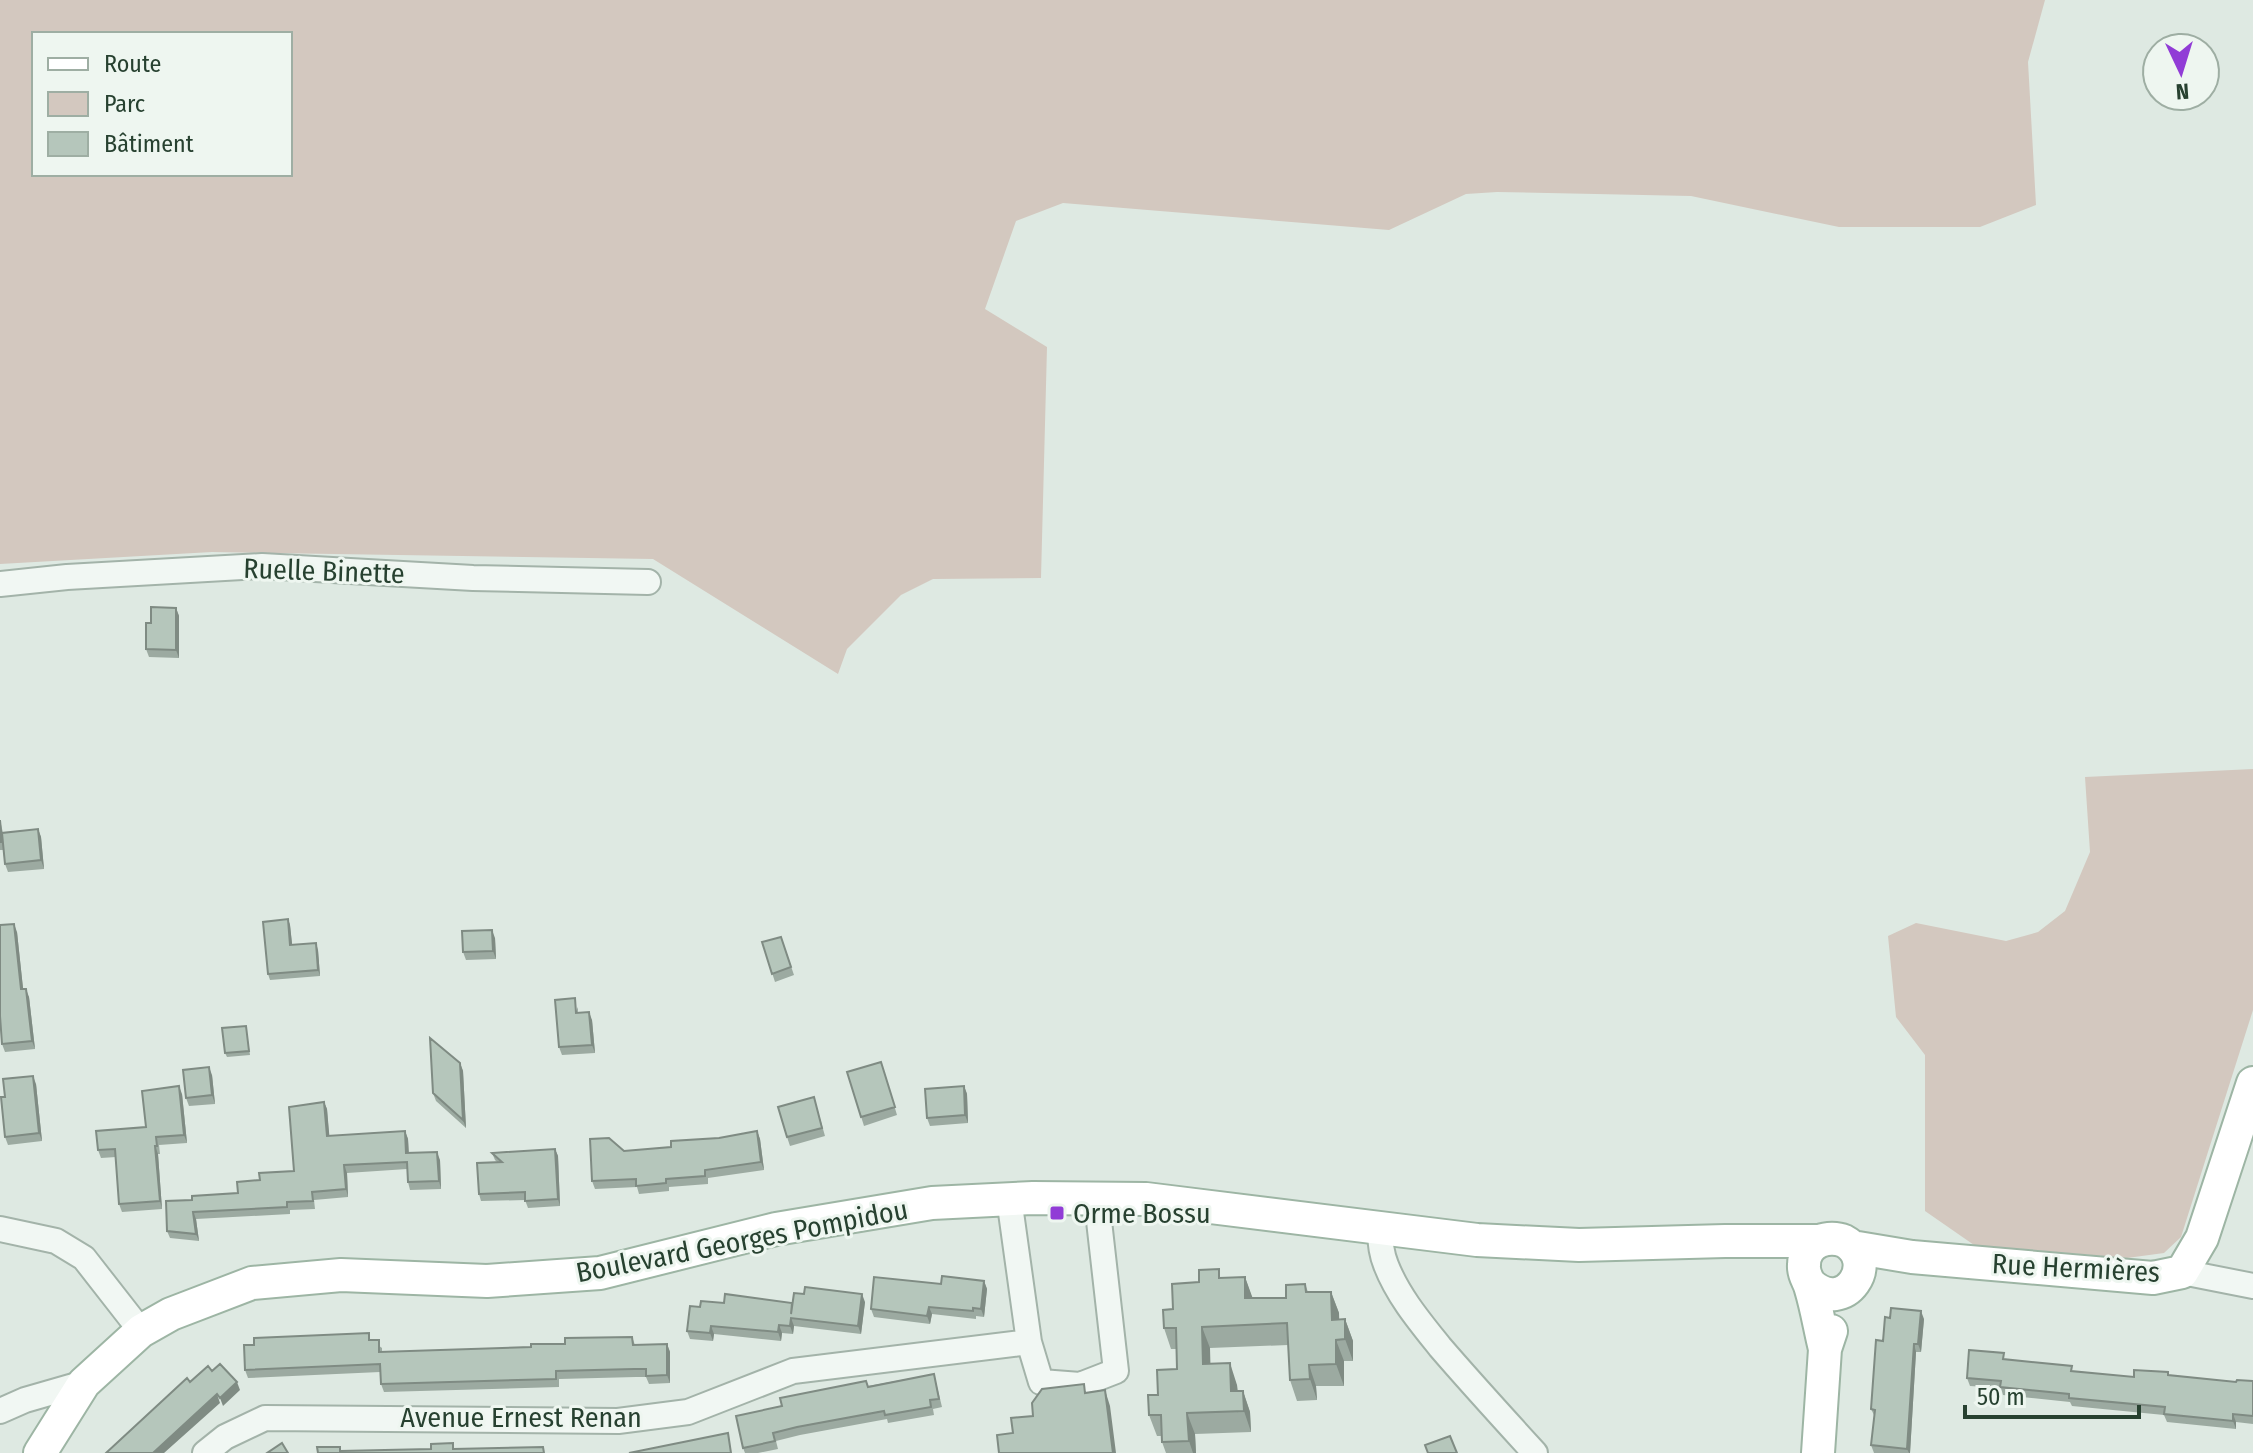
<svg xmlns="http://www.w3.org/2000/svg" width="2253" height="1453" viewBox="0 0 2253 1453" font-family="'Fira Sans Condensed',sans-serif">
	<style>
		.green { fill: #d3c8bf; fill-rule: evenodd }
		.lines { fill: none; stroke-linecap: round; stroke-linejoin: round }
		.minor-casing { stroke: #a3b3a9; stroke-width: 28 }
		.major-casing { stroke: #9db5a4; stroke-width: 36 }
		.minor { stroke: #f1f7f3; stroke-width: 24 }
		.major { stroke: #fff; stroke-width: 32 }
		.wall { fill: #9caaa1 }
		.shaded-wall { fill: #7f8b83 }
		.building { fill: #b5c6bb; stroke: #7f8b83; stroke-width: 2 }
		.poi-dot { fill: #913cd6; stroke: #eef6f0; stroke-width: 3 }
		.labels { text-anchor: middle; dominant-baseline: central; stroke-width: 6; stroke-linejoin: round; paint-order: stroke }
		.street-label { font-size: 28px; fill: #274130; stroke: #eef6f0 }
		.poi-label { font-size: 28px; fill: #274130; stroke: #eef6f0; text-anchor: start }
	</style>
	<rect width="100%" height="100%" fill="#dee9e2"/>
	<path class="green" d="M0,0H2045L2028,62L2036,205L1980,227H1839L1691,196L1497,192L1466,194L1389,230L1063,203L1016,221L985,309L1047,347L1041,578L933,579L901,595L847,649L838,674L653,559L212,552L0,564ZM34,34H290V174H34Z
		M2253,769V1010L2181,1237L2164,1253L2127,1258L1974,1245L1925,1211V1055L1896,1017L1888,936L1916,923L2006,941L2038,932L2065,911L2090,852L2085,777Z"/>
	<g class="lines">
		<g class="minor-casing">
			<path id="minor" d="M0,584L67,577L262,566L473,578L648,582
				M1009,1198L1029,1342L1041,1382L1080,1385L1116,1371L1099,1221V1198
				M0,1229L56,1241L84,1258L141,1331
				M1380,1229C1380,1241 1381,1253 1386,1265C1398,1296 1420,1322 1440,1347C1471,1383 1503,1418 1535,1453
				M2182,1272L2253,1286
				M0,1411L25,1400L84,1383
				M205,1453L225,1437L265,1418L618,1421L688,1412L793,1371L1029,1342"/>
		</g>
		<g class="major-casing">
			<path id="major" d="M1852,1247L1912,1257L2153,1278L2182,1272L2202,1238L2253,1083
				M1810,1284C1845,1317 1881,1261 1844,1241C1837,1238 1827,1238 1820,1241C1810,1245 1804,1255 1804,1265C1803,1275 1809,1280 1811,1289C1817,1309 1820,1329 1825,1349
				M40,1453L84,1383L141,1331L171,1314L252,1283L341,1275L487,1281L600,1273L776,1229L932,1203L1033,1198L1146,1199L1477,1240L1579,1245L1725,1241H1820
				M1818,1453L1825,1349L1831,1331"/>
		</g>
		<use href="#minor" class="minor"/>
		<use href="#major" class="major"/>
	</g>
	<path class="wall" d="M176,608L179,616V658L149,657L146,649L151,623Z
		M0,820L3,833L38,829L41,837L44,869L8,872L5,864L3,850H0Z
		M288,919L290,925L292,945L318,950L320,976L270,980L268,974Z
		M17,932L23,989L29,997L35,1049L5,1052L2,1044Z
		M781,937L794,975L775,982L762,942Z
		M495,938L496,959L466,960L463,952Z
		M578,1007V1013L592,1020L595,1053L562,1055L559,1047Z
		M246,1026L250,1055L227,1057L225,1053Z
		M881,1062L897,1115L864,1126L847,1072Z
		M460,1063L463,1071L466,1128L436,1101L433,1093Z
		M212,1075L215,1104L189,1106L186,1098Z
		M36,1084L42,1141L8,1145L5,1137V1097Z
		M964,1086L967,1094L968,1123L930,1126L927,1118Z
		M182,1094L187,1143L159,1145L160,1154H158L162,1209L122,1212L119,1204L116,1157L101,1158L98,1150L146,1127Z
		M814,1097L825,1136L790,1146L787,1137Z
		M324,1102L327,1109L329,1136L405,1131L408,1139L409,1153L440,1160L441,1189L410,1190L408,1182L407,1169L347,1173L348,1197L314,1200L315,1209L290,1210V1214L196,1219L199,1241L170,1238L167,1231L192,1200L238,1193L260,1180L294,1171Z
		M757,1131L760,1139L764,1170L708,1178V1184L669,1187V1191L639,1194L637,1187L595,1189L592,1181L624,1151L671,1147Z
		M555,1149L558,1156L560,1206L528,1208L525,1200L481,1201L479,1194L497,1162L495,1160L492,1153Z
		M1245,1277L1252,1298H1286L1305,1284L1308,1292H1331L1339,1313V1320L1345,1319L1353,1341V1361H1344V1386H1316L1317,1400L1297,1401L1290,1380L1288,1345L1210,1348V1364L1237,1385L1238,1391H1243L1250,1412L1251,1432L1195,1434L1196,1453H1166L1162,1442V1436H1157L1149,1415L1158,1395L1177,1369L1176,1349H1171L1164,1328L1173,1309L1222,1278Z
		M984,1281L987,1289L984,1317L976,1316V1319L932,1314L930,1324L874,1317L871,1309L941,1284Z
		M865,1302L861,1334L794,1326L793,1334L782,1333L781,1341L714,1334L713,1341L690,1339L687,1331L700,1307L724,1303Z
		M1924,1319L1921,1352H1916L1910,1453H1874L1871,1445L1875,1417L1871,1409L1883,1341Z
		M632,1337L635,1345L667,1344L670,1352V1383L649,1384L646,1377H636L559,1379V1387L384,1392L381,1384L380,1372L248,1378L245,1370L371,1340L382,1348V1352L531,1347Z
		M2006,1359L2074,1371L2134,1377L2168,1372L2169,1375L2236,1382L2253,1381V1424L2236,1422V1429L2167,1422L2164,1415L2072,1406L2070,1402L2003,1395L2001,1388L1970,1386L1967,1378Z
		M934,1374L942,1407L933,1409L934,1415L888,1423L887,1419L800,1435L776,1441L778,1449L758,1453H745L743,1448L782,1406L868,1386Z"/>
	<path class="shaded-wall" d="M176,608L179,616V658L176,650Z
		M38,829L41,837L44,869L41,860Z
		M288,919L290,925L293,952L290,945Z
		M14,924L17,932L24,997L21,989Z
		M492,930L495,938L496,959L493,951Z
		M316,943L318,950L320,976L318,970Z
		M26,989L29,997L35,1049L32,1041Z
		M589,1012L592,1020L595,1053L592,1045Z
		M460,1063L463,1071L466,1128L463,1120Z
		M209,1067L212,1075L215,1104L212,1095Z
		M33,1076L36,1084L42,1141L39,1133Z
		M179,1086L182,1094L187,1143L184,1135Z
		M964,1086L967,1094L968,1123L965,1115Z
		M324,1102L327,1109L330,1143L327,1136Z
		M405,1131L408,1139L409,1161L406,1153Z
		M757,1131L760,1139L764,1170L761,1162Z
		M155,1146L158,1154L162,1209L160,1201Z
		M555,1149L558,1156L560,1206L558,1199Z
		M437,1152L440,1160L441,1189L439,1181Z
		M344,1165L347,1173L348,1197L346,1189Z
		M193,1212L196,1219L199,1241L196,1234Z
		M1245,1277L1253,1299L1245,1298Z
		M984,1281L987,1289L984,1317L981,1309Z
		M1331,1292L1339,1313L1340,1341L1332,1320Z
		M862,1294L865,1302L861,1334L858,1326Z
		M929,1307L932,1314L930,1324L927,1316Z
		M1921,1311L1924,1319L1921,1352L1918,1344Z
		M791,1318L794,1326L793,1334L790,1326Z
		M1345,1319L1353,1341V1361L1345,1339Z
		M779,1325L782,1333L781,1341L778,1332Z
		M711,1326L714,1334L713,1341L710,1333Z
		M1202,1327L1210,1348L1211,1385L1203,1364Z
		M1336,1340L1344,1361V1386L1336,1364Z
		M667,1344L670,1352V1383L667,1375Z
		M1914,1344L1916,1352L1910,1453H1909L1907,1449Z
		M1230,1363L1237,1385L1238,1413L1231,1391Z
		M1309,1365L1316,1386L1317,1400L1310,1379Z
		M237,1382L240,1390L223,1406L220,1398Z
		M1105,1390L1110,1406L1116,1453H1113Z
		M1243,1391L1250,1412L1251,1432L1244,1411Z
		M217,1394L220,1403L164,1453H153Z
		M1187,1413L1195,1434L1196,1453H1193L1189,1441Z
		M2233,1414L2236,1422V1429L2233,1421Z"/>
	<path class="building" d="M151,607L176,608V650L146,649V623H151Z
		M0,820L2,842H0Z
		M38,829L41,860L5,864L2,833Z
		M288,919L290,945L316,943L318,970L268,974L263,922Z
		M14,924L21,989H26L32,1041L2,1044L0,1016V925Z
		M492,930L493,951L463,952L462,931Z
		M781,937L791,967L772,974L762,942Z
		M575,998L576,1013L589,1012L592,1045L559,1047L555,1000Z
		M246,1026L249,1051L225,1053L222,1028Z
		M430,1038L460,1063L463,1120L433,1093Z
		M881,1062L895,1107L861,1117L847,1072Z
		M209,1067L212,1095L186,1098L183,1070Z
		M33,1076L39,1133L5,1137L1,1097H5L3,1079Z
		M179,1086L184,1135L156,1137L157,1146H155L160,1201L119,1204L115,1149L98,1150L96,1131L146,1127L142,1091Z
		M964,1086L965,1115L927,1118L925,1089Z
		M814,1097L822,1128L787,1137L778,1107Z
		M324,1102L327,1136L405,1131L406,1153L437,1152L439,1181L408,1182L407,1162L344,1165L346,1189L312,1192L313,1201L287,1202V1207L193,1212L196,1234L167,1231L166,1201L192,1200V1196L238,1193L237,1182L260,1180L259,1173L294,1171L289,1107Z
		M757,1131L761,1162L705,1170V1176L666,1179V1183L636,1186V1179L592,1181L590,1139L609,1138L624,1151L671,1147V1141L719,1138Z
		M555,1149L558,1199L525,1201V1192L479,1194L477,1163L502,1162L492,1153Z
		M1219,1269V1278L1245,1277V1298H1286V1285L1305,1284L1306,1292H1331L1332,1320L1345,1319V1339L1336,1340V1364L1309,1365L1310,1379L1290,1380L1287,1323L1202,1327L1203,1364L1230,1363L1231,1391H1243L1244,1411L1187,1413L1189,1441L1162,1442L1161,1415H1149L1148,1395H1158L1157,1370L1177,1369L1176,1328H1164L1163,1310L1173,1309L1172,1284L1199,1282V1270Z
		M942,1276L984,1281L981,1309L973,1308V1311L929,1307L927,1316L871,1309L874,1277L941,1284Z
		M805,1287L862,1294L858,1326L791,1318L790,1326L779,1325L778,1332L711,1326L710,1333L687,1331L690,1306L700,1307L701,1301L724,1303L725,1294L792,1303L791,1314L794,1293L804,1294Z
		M1891,1308L1921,1311L1918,1344H1914L1907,1449L1871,1445L1875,1410L1871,1409L1876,1340L1883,1341L1885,1317L1890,1318Z
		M369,1333V1340H379V1352L531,1347V1344H565V1338L632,1337L633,1345L667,1344V1375L646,1376V1369H634L556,1371V1379L381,1384L380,1364L245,1370L244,1345H254V1338Z
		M1969,1350L2004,1353L2003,1359L2072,1366L2071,1371L2134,1377V1370L2168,1372V1375L2236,1382L2237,1380L2253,1381V1416L2233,1414V1421L2164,1414L2165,1407L2069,1398V1394L2000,1387L2001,1381L1967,1378Z
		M220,1364L237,1382L220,1398L217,1394L153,1453H106L187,1378L190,1382L208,1366L212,1371Z
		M934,1374L939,1399L930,1400L931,1407L885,1415L884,1411L797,1427L773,1433L775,1441L743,1448L736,1416L782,1406L780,1398L866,1381L868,1387Z
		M1084,1384L1085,1393L1105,1390L1113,1453H999L997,1435L1013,1433L1011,1418L1033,1416L1032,1403L1042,1389Z
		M728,1433L731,1453H629Z
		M1450,1436L1457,1453H1428L1425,1445Z
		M282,1443L288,1453H267Z
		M453,1443V1449L543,1447L544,1453H318L317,1447H340V1451L385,1450L431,1449V1444Z"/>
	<rect class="poi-dot" x="1049" y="1205" width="16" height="16" rx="4"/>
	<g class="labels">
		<g class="street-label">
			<text transform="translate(324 571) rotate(2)">Ruelle Binette</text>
			<text transform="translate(742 1241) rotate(-11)">Boulevard Georges Pompidou</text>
			<text transform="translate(2076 1268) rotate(3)">Rue Hermières</text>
			<text x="521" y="1417">Avenue Ernest Renan</text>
		</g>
		<g class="poi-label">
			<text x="1073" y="1213">Orme Bossu</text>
		</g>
	</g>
	<rect x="32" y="32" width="260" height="144" fill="#eef6f0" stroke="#9eaea3" stroke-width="2"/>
	<rect x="48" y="58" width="40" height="12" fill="#ffffff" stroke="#9eaea3" stroke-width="2"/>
	<text x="104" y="72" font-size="24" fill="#274130">Route</text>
	<rect x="48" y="92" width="40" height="24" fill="#d3c8bf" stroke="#9eaea3" stroke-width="2"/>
	<text x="104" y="112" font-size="24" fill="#274130">Parc</text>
	<rect x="48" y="132" width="40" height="24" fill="#b5c6bb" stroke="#9eaea3" stroke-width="2"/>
	<text x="104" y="152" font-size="24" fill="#274130">Bâtiment</text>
	<g transform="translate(2181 72) rotate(176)"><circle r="38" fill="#eef6f0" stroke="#9eaea3" stroke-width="2"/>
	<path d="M0-6L14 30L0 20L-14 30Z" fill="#913cd6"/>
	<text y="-12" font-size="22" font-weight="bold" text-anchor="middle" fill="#274130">N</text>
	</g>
	<path d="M1965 1405v12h174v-12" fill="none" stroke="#274130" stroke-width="4"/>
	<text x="1977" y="1405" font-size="24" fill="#274130" stroke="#eef6f0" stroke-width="6" paint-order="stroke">50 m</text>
</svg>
